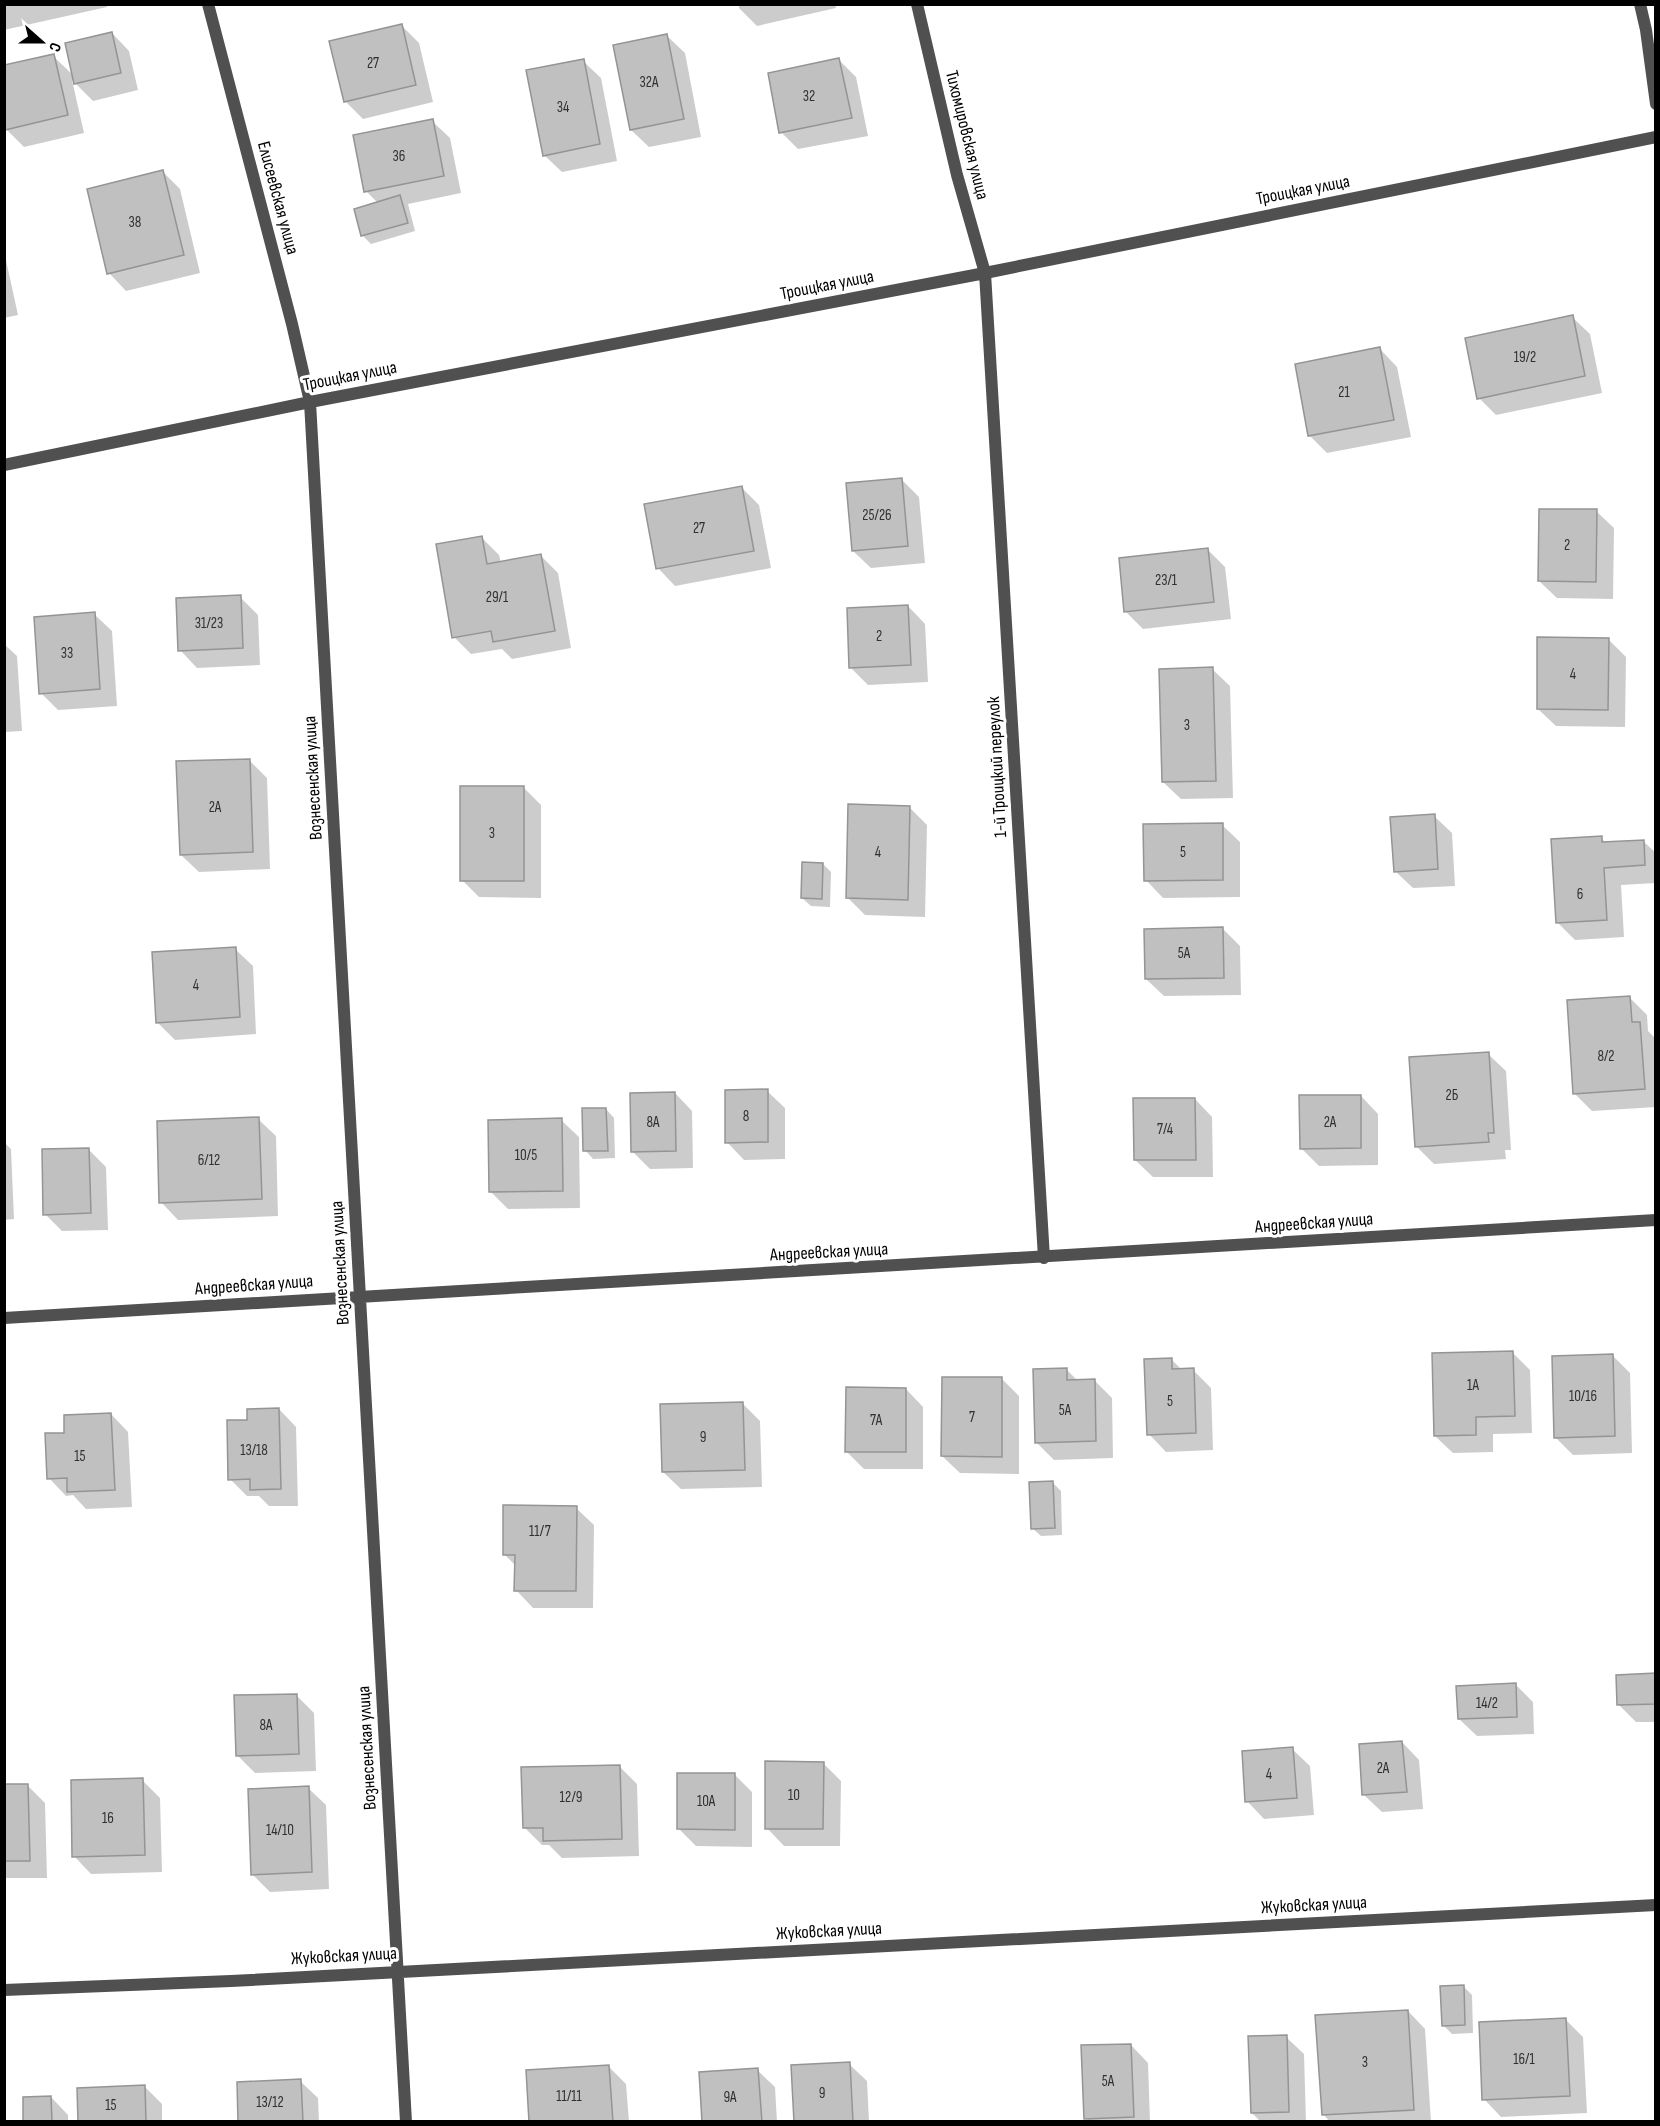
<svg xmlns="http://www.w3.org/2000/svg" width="1660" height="2126" viewBox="0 0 1660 2126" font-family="'Sofia Sans Condensed',sans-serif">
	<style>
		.shadow { fill: #0003 }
		.building { fill: #c0c0c0; stroke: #949494; stroke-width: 1.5 }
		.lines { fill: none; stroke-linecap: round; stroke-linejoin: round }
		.minor { stroke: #505050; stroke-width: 12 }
		.labels { text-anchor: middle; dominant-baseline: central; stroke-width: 6; stroke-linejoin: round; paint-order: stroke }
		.number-label { font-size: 15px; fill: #303030 }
		.street-label { font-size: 18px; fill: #000; stroke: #fff }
	</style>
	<rect width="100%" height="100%" fill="#fff"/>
	<path class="shadow" d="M4,4H106L107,7L4,30Z
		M739,4H835L836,8L757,26L739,8Z
		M401,25L419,43L433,102L363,119L345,101Z
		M112,33L129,51L138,90L93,101L72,80L84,133L24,147L6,129L4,121V67L53,56L74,76Z
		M667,36L685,53L701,137L649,147L631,130Z
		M839,60L856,77L868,136L798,149L781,132Z
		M583,61L601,78L617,161L562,172L544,155Z
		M432,121L450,138L461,193L408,204L415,231L371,244L362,235L378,203L366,191Z
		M163,172L180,189L200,273L126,291L109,273Z
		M4,251L18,315L4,318Z
		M1572,317L1590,334L1602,393L1496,415L1479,398Z
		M1380,349L1397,367L1411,437L1327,453L1310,436Z
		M902,480L919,497L925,563L871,568L853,551Z
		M741,487L759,505L771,568L675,586L658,568Z
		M1596,511L1614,528L1613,599L1557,598L1539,581Z
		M482,538L499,555L501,563L540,555L558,573L571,648L512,659L502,649L471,654L454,637Z
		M1208,550L1225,567L1231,619L1143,629L1125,611Z
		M240,597L258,615L260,665L197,668L180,650Z
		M908,606L925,624L928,682L868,685L851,668Z
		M94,614L112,631L117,706L58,710L41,693Z
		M1608,639L1626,657L1625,727L1556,726L1538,709Z
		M4,644L17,656L22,731L4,732Z
		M1212,669L1230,686L1233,798L1181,799L1163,782Z
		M249,760L267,778L270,869L199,872L181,855Z
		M523,787L541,805V898L479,897L462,880Z
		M909,807L927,825L925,917L865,915L848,898Z
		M1434,816L1452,833L1455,886L1413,888L1395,871Z
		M1222,825L1240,842V897L1163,898L1146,880Z
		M1601,838L1607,844L1643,841L1656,853V883L1621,885L1624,937L1575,940L1557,922Z
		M823,864L831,872L830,907L811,906L802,898Z
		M1223,929L1240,946L1241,995L1164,996L1146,979Z
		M235,949L253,966L256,1034L175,1040L157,1022Z
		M1629,997L1647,1015L1648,1031L1656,1039V1107L1592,1111L1574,1093Z
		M1488,1054L1506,1071L1511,1150H1505L1506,1159L1434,1164L1416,1146Z
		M767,1091L785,1108V1159L744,1160L727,1142Z
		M675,1093L692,1111L693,1168L650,1169L633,1152Z
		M1361,1096L1378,1114V1165L1319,1166L1301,1148Z
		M1195,1099L1212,1117L1213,1177H1153L1135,1160Z
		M606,1109L614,1118L615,1158L593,1159L585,1150Z
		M258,1119L276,1136L278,1216L178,1220L161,1202Z
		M561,1120L579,1137L580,1208L508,1209L491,1192Z
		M4,1142L11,1149L14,1219L4,1220Z
		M88,1149L106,1167L108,1230L62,1231L45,1214Z
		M1513,1353L1530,1370L1532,1433L1493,1434V1452L1453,1453L1435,1436Z
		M1613,1356L1630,1373L1632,1453L1573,1455L1555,1437Z
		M1171,1359L1182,1370H1193L1211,1388L1213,1450L1166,1452L1149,1434Z
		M1067,1370L1078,1381L1094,1380L1112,1398L1113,1458L1054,1460L1036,1442Z
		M1002,1379L1019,1396V1474L960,1473L942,1456Z
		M906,1389L923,1407V1469H864L847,1452Z
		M742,1403L760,1421L762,1487L681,1489L663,1472Z
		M279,1409L296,1427L298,1506H269L259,1496H247L230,1479L249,1421Z
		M111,1414L128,1432L132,1507L86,1509L73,1495L66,1496L49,1478L66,1434Z
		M1053,1483L1061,1491L1062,1535L1041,1536L1032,1528Z
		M576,1508L594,1525L593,1608H533L516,1590V1566L504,1554Z
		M1656,1675V1722H1636L1619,1705Z
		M1515,1684L1533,1702L1534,1734L1477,1736L1459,1719Z
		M297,1696L314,1713L316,1771L255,1773L237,1755Z
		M1402,1742L1419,1760L1423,1809L1382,1812L1364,1795Z
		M1292,1749L1310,1766L1314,1815L1264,1819L1247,1801Z
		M823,1763L841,1781L840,1846H784L767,1828Z
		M620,1767L637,1784L639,1856L562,1858L549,1845H542L524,1827Z
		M735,1775L752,1792V1847L696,1846L679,1829Z
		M142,1780L160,1798L162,1872L91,1874L74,1856Z
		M27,1785L45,1803L47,1878H4V1786Z
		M308,1788L326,1805L329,1889L270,1892L253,1875Z
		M1463,1986L1472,1995L1473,2033L1452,2034L1444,2026Z
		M1408,2011L1425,2029L1431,2122H1330L1323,2114Z
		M1566,2020L1583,2037L1587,2113L1501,2117L1484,2099Z
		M1286,2037L1304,2054L1306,2122H1261L1252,2113Z
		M1131,2045L1148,2063L1150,2122H1089L1086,2118Z
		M849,2064L867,2081L869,2122H795Z
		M608,2066L626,2084L629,2122H531Z
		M757,2070L775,2087L777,2122H704Z
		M300,2081L318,2098L319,2122H240Z
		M144,2086L162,2104V2122H80Z
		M51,2097L68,2115V2122H25Z"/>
	<path class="building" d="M402,24L416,85L344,102L329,41Z
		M112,32L121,73L74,84L65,43Z
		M667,34L684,119L630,130L613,45Z
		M54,54L68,115L5,130L4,65Z
		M839,58L852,118L779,133L768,73Z
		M584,59L600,144L543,156L526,70Z
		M433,119L444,176L364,192L353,135Z
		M163,170L184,255L107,274L87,189Z
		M400,195L408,223L361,236L354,209Z
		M1573,315L1585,376L1477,399L1465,338Z
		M1380,347L1394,420L1308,436L1295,364Z
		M902,478L908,546L852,551L846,483Z
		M742,486L754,551L656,569L644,504Z
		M1539,509H1597L1596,582L1538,581Z
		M482,536L487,564L541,554L555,631L493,642L491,631L452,638L436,544Z
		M1208,548L1214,602L1124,612L1119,558Z
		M241,595L243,648L178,651L176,598Z
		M908,605L911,665L849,668L847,608Z
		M95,612L100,689L39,694L34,617Z
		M1537,637L1609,638L1608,710L1537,709Z
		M1213,667L1216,781L1162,782L1159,669Z
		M250,759L253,852L180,855L176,761Z
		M460,786H524V881H460Z
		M848,804L910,806L908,900L846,898Z
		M1435,814L1438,869L1394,872L1390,817Z
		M1223,823V880L1144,881L1143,824Z
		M1602,836V842L1644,840L1645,865L1604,868L1607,920L1556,923L1551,839Z
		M802,862L823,863L822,899L801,898Z
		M1223,927L1224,978L1145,979L1144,929Z
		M236,947L240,1017L156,1023L152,952Z
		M1630,996L1632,1022H1640L1645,1089L1573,1094L1567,1000Z
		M1489,1052L1494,1133H1488L1489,1142L1415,1147L1409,1057Z
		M768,1089V1142L725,1143V1090Z
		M675,1092L676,1151L631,1152L630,1093Z
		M1299,1095H1361V1148L1300,1149Z
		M1133,1098H1195L1196,1160H1134Z
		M582,1108H606L608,1151H583Z
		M259,1117L262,1199L159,1203L157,1121Z
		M562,1118L563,1191L489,1192L488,1120Z
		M89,1148L91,1213L43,1215L42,1149Z
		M1513,1351L1515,1416L1476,1417V1435L1434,1436L1432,1353Z
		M1613,1354L1615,1436L1554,1438L1552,1356Z
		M1172,1358V1369L1194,1368L1196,1433L1147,1435L1144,1359Z
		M1067,1368V1380L1095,1379L1096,1441L1035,1443L1033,1369Z
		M942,1377H1002V1457L941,1456Z
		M846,1387L906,1388V1452H845Z
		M743,1402L745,1470L662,1472L660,1404Z
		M279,1408L281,1489L250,1490V1479L228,1480L227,1420H247V1409Z
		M111,1413L115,1490L67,1492V1478L47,1479L45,1433H64V1415Z
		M1053,1481L1055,1528L1031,1529L1029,1482Z
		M503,1505L577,1506L576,1591H514L515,1555H503Z
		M1656,1673V1704L1617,1705L1616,1675Z
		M1516,1683L1517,1717L1458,1719L1456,1686Z
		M297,1694L299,1754L236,1756L234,1695Z
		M1402,1741L1407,1792L1362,1795L1359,1744Z
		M1293,1747L1297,1798L1245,1802L1242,1751Z
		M765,1761L824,1762L823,1829H765Z
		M620,1765L622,1839L543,1841V1828H523L521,1767Z
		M677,1773H735V1830L677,1829Z
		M143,1778L145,1855L72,1857L71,1780Z
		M4,1784H28L30,1861H4Z
		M309,1786L312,1872L251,1875L248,1789Z
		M1464,1985L1465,2025L1442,2026L1440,1986Z
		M1408,2010L1414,2110L1322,2115L1315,2015Z
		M1566,2018L1570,2096L1482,2100L1479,2022Z
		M1287,2035L1289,2112L1251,2113L1248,2036Z
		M1131,2044L1134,2117L1084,2119L1081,2045Z
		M850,2062L853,2122H794L791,2065Z
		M609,2065L613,2122H529L526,2070Z
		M758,2068L762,2122H702L699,2072Z
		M301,2079L303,2122H238L237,2082Z
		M145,2085L146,2122H78L77,2088Z
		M51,2096L52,2122H23V2097Z"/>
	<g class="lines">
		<path class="minor" d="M208,4L292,324L310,402L406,2122
			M917,4L957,175L985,273L1044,1258
			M1640,4L1646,30L1656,104
			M4,465L310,402L985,273L1656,137
			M4,1318L1656,1220
			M4,1990L231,1981L1656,1905"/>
	</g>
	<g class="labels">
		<g class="number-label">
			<text x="373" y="63">27</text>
			<text x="649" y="82">32А</text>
			<text x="809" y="96">32</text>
			<text x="563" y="107">34</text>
			<text x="399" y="156">36</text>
			<text x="135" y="222">38</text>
			<text x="1525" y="357">19/2</text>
			<text x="1344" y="392">21</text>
			<text x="877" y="515">25/26</text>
			<text x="699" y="528">27</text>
			<text x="1567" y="545">2</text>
			<text x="1166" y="580">23/1</text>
			<text x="497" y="597">29/1</text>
			<text x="209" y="623">31/23</text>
			<text x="879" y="636">2</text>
			<text x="67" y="653">33</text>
			<text x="1573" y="674">4</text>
			<text x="1187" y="725">3</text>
			<text x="215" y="807">2А</text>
			<text x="492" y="833">3</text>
			<text x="878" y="852">4</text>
			<text x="1183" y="852">5</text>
			<text x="1580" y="894">6</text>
			<text x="1184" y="953">5А</text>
			<text x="196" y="985">4</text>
			<text x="1606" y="1056">8/2</text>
			<text x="1452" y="1095">2Б</text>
			<text x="746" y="1116">8</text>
			<text x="653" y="1122">8А</text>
			<text x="1330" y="1122">2А</text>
			<text x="1165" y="1129">7/4</text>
			<text x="526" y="1155">10/5</text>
			<text x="209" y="1160">6/12</text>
			<text x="1473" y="1385">1А</text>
			<text x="1583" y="1396">10/16</text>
			<text x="1170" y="1401">5</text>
			<text x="1065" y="1410">5А</text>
			<text x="972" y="1417">7</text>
			<text x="876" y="1420">7А</text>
			<text x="703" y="1437">9</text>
			<text x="254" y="1450">13/18</text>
			<text x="80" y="1456">15</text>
			<text x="540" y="1531">11/7</text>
			<text x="1487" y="1703">14/2</text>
			<text x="266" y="1725">8А</text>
			<text x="1383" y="1768">2А</text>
			<text x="1269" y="1774">4</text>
			<text x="794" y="1795">10</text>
			<text x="571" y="1797">12/9</text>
			<text x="706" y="1801">10А</text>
			<text x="108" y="1818">16</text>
			<text x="280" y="1830">14/10</text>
			<text x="1524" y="2059">16/1</text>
			<text x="1365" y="2062">3</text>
			<text x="1108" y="2081">5А</text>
			<text x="822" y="2093">9</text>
			<text x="569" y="2096">11/11</text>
			<text x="730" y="2097">9А</text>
			<text x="270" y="2102">13/12</text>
			<text x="111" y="2105">15</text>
		</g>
		<g class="street-label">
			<text transform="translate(967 135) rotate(76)">Тихомировская улица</text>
			<text transform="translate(1303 190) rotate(-11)">Троицкая улица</text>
			<text transform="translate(278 198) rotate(75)">Елисеевская улица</text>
			<text transform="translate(827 285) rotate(-11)">Троицкая улица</text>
			<text transform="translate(350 376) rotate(-11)">Троицкая улица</text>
			<text transform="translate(997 767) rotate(-93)">1-й Троицкий переулок</text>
			<text transform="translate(313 778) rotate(-93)">Вознесенская улица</text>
			<text transform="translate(1314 1223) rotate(-4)">Андреевская улица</text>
			<text transform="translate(829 1252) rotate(-3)">Андреевская улица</text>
			<text transform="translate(340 1263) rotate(-93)">Вознесенская улица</text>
			<text transform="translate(254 1285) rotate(-4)">Андреевская улица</text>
			<text transform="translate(367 1748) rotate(-93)">Вознесенская улица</text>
			<text transform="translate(1314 1905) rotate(-3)">Жуковская улица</text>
			<text transform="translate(829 1931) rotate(-3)">Жуковская улица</text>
			<text transform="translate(344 1956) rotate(-3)">Жуковская улица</text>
		</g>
	</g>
	<rect width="1660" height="2126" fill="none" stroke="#000000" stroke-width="12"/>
	<g transform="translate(42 42) rotate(111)" stroke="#ffffff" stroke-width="4.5" paint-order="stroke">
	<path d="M0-4.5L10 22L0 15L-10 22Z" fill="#000000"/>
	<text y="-9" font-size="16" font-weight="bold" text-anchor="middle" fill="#000000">С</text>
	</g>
</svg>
